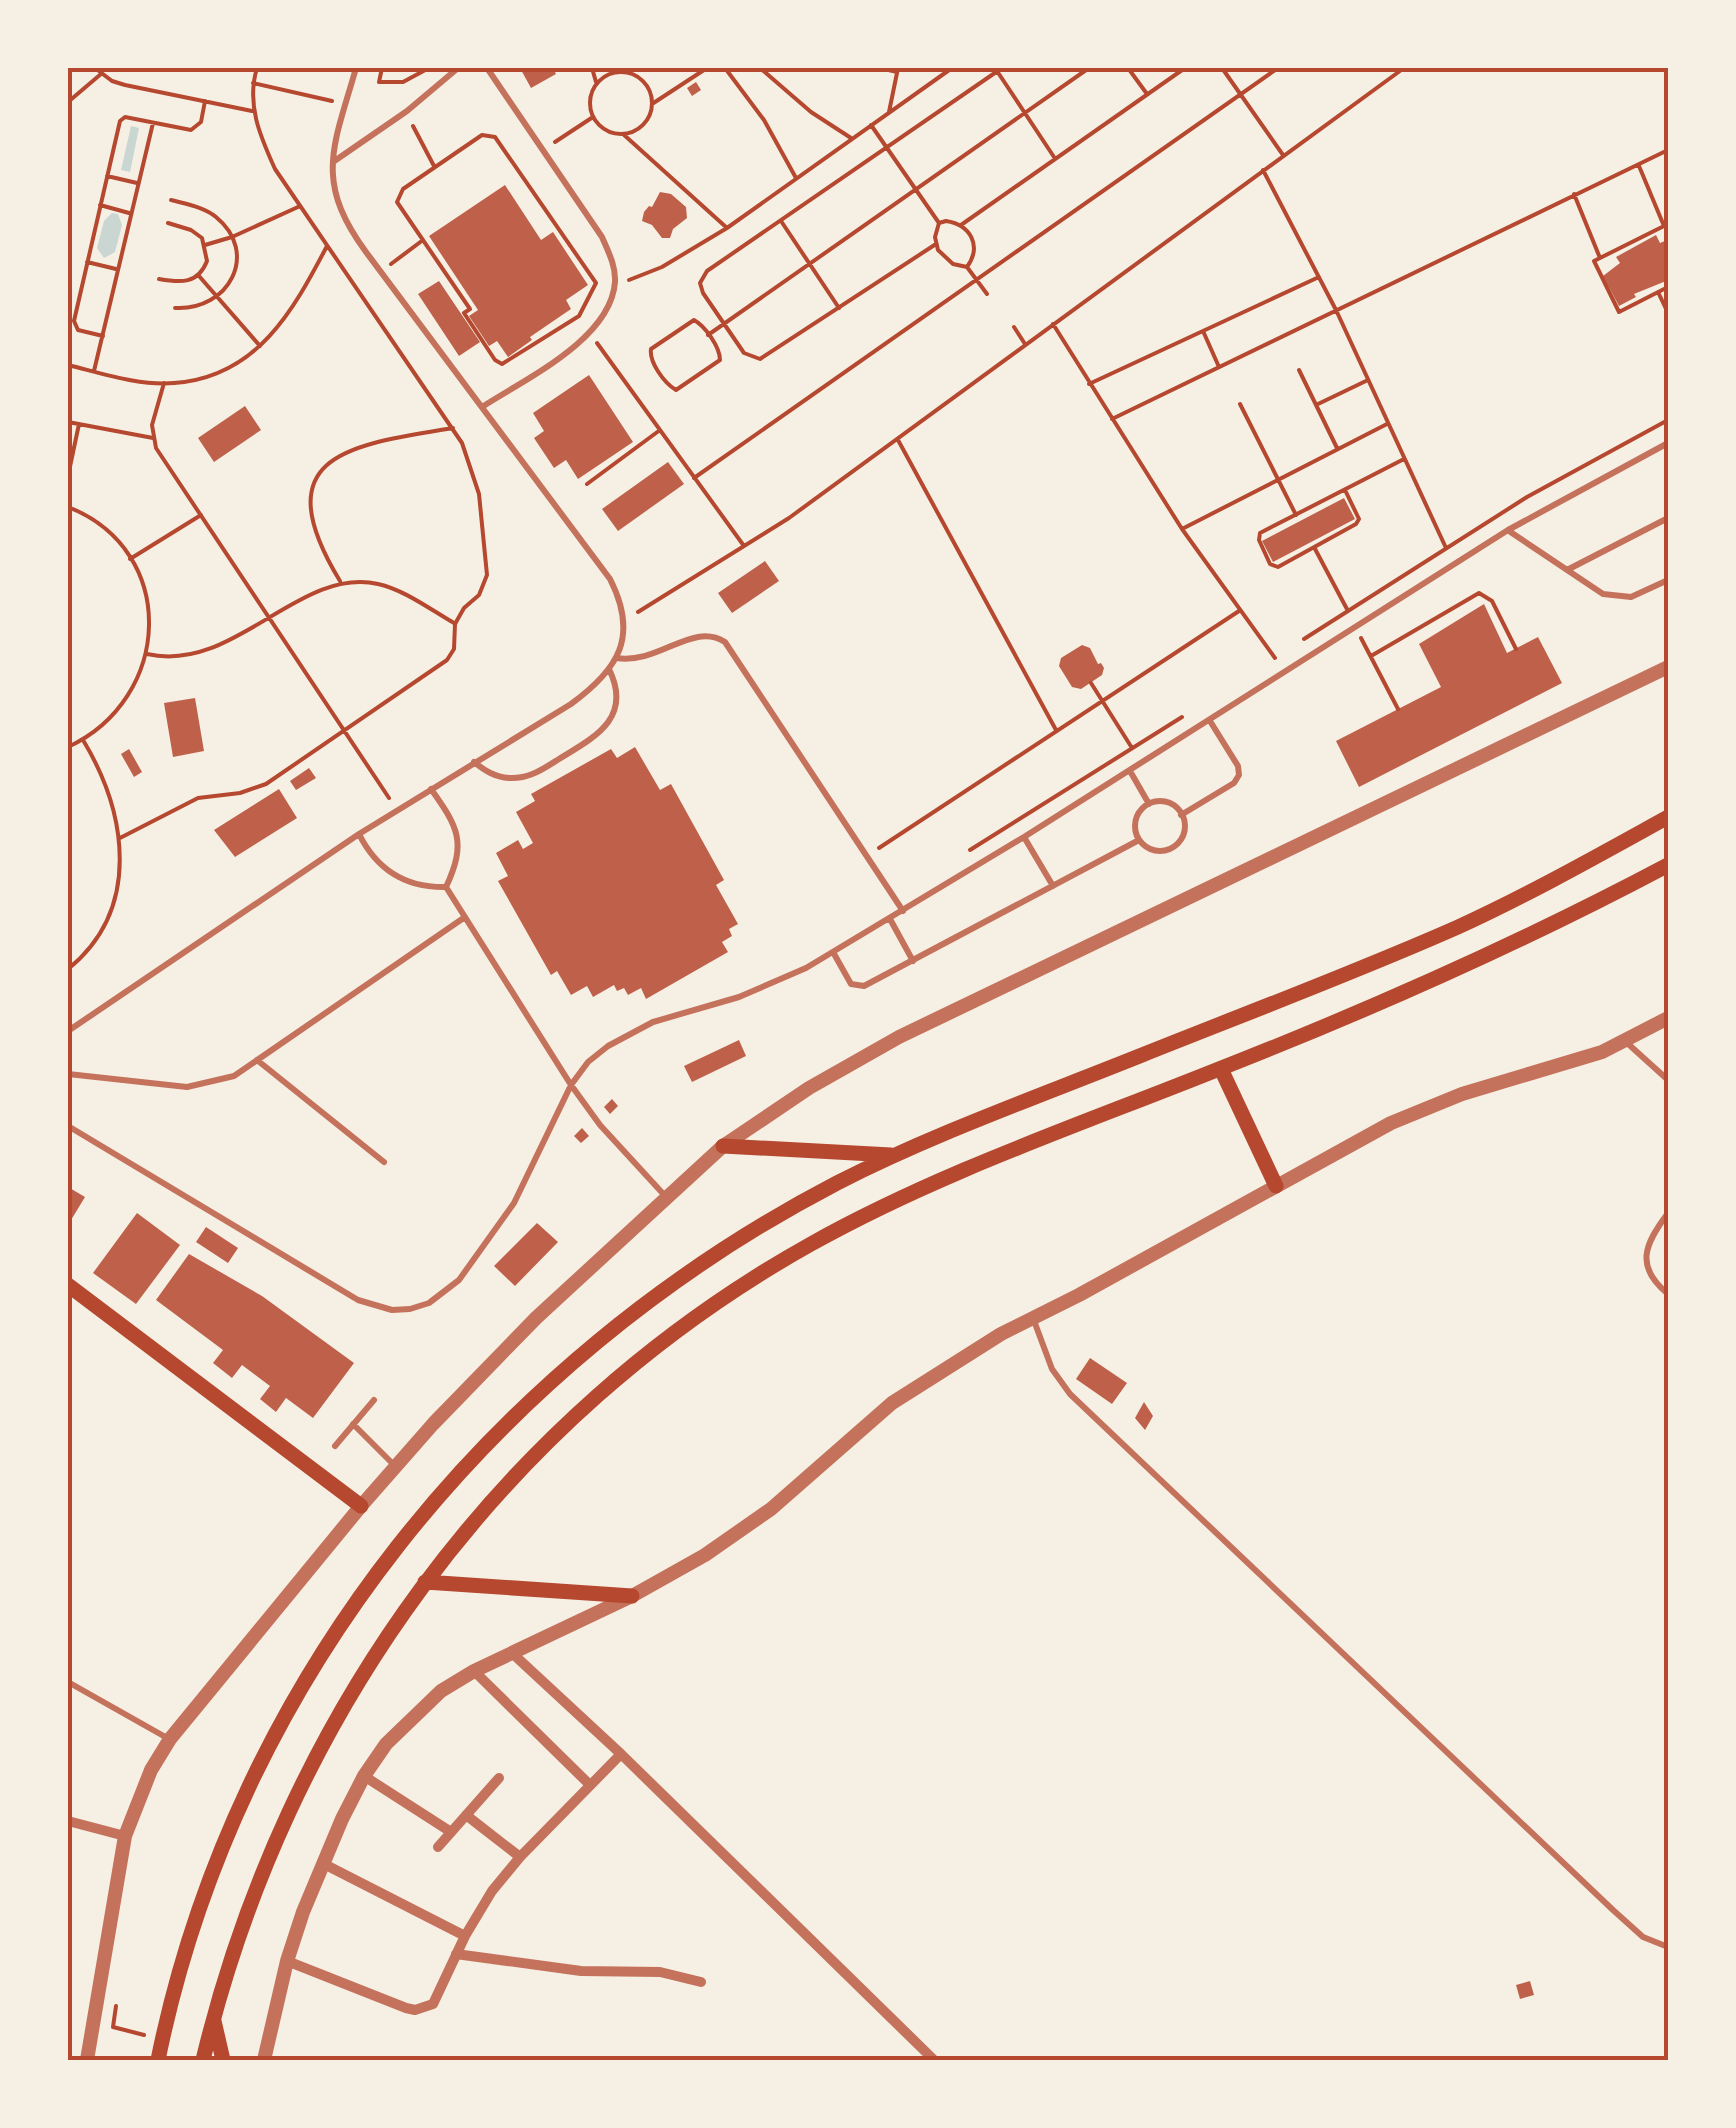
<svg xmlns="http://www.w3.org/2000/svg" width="1736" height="2128" viewBox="0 0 1736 2128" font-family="Manrope,sans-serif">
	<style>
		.water { fill: #c9d6d2 }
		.building { fill: #bf614a }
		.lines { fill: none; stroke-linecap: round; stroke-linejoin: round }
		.path { stroke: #b5482f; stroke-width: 4 }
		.service { stroke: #c5725c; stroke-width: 6 }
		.minor { stroke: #c5725c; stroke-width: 10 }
		.tertiary { stroke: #c5725c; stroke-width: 14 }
		.secondary { stroke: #b5482f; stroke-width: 15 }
		.neatline { fill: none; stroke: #b5482f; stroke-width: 4 }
	</style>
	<rect width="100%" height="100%" fill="#f6efe4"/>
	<path class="water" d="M131,126L139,128L130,172L121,170Z
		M112,213L118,214L122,225L115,252L104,258L97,248L104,221Z"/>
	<path class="building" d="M520,68H553L556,74L531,88Z
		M696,82L701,90L692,96L687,88Z
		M505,185L541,240L553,232L588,285L566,300L571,309L530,337L532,340L508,357L497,341L489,346L469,316L478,310L429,236Z
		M660,192L671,194L686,207L687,218L673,229L670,238H662L652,225L642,221L644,212L649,206L652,207Z
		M1656,235L1660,243L1667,240L1668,243L1666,281L1634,294L1636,297L1619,306L1603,276L1620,263L1616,257Z
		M439,281L480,342L459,356L418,294Z
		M589,375L633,442L578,479L566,460L554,468L534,438L544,431L533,413Z
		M245,406L261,430L214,462L198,438Z
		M668,462L684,484L618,531L602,509Z
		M1344,498L1355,519L1273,562L1262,541Z
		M765,561L779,581L732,613L718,593Z
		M1484,604L1507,653L1538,637L1562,683L1359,787L1336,741L1441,687L1419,644Z
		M1082,645L1090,648L1098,664L1101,663L1104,668L1102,675L1081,689L1072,687L1059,666L1061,658Z
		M195,698L204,751L173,757L164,703Z
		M635,747L660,790L671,784L724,880L716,885L738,924L729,929L732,936L722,942L728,952L646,999L641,988L628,995L624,988L617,991L614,985L593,997L587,986L571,995L557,971L551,975L498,881L508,876L496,853L518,840L523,849L533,843L516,812L535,801L531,794L611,749L617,758Z
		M129,749L142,772L134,777L121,754Z
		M309,768L316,778L296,790L290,781Z
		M279,789L297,818L235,857L214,830Z
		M739,1040L746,1056L692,1082L684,1066Z
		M612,1099L618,1106L610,1114L604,1107Z
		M582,1128L589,1136L581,1143L574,1136Z
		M68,1187L85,1197L68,1225Z
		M137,1213L180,1245L136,1304L93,1273Z
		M537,1223L558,1242L515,1286L494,1266Z
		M206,1227L238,1248L228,1263L196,1242Z
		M189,1254L262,1296L354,1363L313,1418L286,1398L276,1412L260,1399L270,1386L242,1365L232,1378L213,1363L223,1350L156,1300Z
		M1090,1358L1127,1383L1112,1404L1076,1379Z
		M1144,1402L1153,1416L1145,1430L1135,1418Z
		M1530,1981L1534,1995L1520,1999L1516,1985Z"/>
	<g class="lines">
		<path class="path" d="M95,68L112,81L125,85L252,111
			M382,68L379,82H403L429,68
			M592,68L596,82
			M725,68L764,120L796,178
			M760,68L811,112L851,138
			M880,68L897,72
			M995,68L1054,157
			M1128,68L1147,94
			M1222,68L1283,155
			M590 103a31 31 0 1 1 62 0a31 31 0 1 1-62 0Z
			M253,83L332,101
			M68,102L101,74
			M652,104L707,68
			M889,112L898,68
			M871,125L939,223
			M413,126L434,166
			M623,134L727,228
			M482,135L495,137L596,283L579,316L502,364L495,360L464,313L470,309L397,202L403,189Z
			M555,142L593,117
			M1639,166L1664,226
			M1263,170L1336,310L1446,548
			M107,176L137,183
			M1574,194L1600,258
			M171,200C186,204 204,207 216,217C260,253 229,311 175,308
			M100,205L129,213
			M781,221L839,308
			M946,221C971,225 982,246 967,267L953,264L938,250L935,237L939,223Z
			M1668,224L1594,261L1619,312L1668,287
			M961,225L1185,68
			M936,244L760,359L744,353L703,293L700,283L707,271L1002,68
			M205,245L232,237L298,207
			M87,262L116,269
			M391,264L423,240
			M967,267L987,294
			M199,276L260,346
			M159,279C181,283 198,284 207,261L202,238L191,230L168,223
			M629,280L662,267L727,228L952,68
			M1658,292L1668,313
			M694,320C705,326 720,347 720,360L676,390C664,383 649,362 651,349Z
			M1053,324L1182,529L1275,658
			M1014,327L1025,344
			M1203,331L1219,367
			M708,335L1089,68
			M103,336L78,330L74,321L120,121L125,117L191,130L201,122L205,101
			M597,343L744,546
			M68,365C101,373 139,386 174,383C257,377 293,311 327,246
			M1299,370L1337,448
			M94,371L153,123
			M164,383L152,425L156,448L389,798
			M1089,384L1319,277
			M1240,404L1296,515
			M1318,404L1368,380
			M1112,419L1668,150
			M68,422L153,438
			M898,440L1056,730
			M68,476L79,424
			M694,478L1278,68
			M587,484L660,430
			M1345,490L1359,519L1356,524L1278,567L1270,564L1259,540L1260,533L1404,459
			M68,507C180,551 172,699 68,747
			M1182,529L1387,424
			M1314,547L1348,611
			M130,559L201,515
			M340,581C263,454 350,445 453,428
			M638,612L789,518L1404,68
			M1361,638L1398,709
			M1304,639L1527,497L1668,420
			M147,654C234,674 299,566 378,584C405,590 431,610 454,623
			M1371,656L1479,593L1492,601L1516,649
			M1091,683L1132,748
			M120,838L198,798L240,793L266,784L447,660L454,649L455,624L464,608L479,595L487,575L479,494L462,443L275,169C260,136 246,104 257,68
			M879,848L1239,611
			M970,850L1182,717
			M68,969C142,909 127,813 83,740
			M116,2006L113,2027L144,2035"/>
		<path class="service" d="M333,162L407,111L458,68
			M482,407C525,379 611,339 615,282C616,266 608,251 602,237L487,68
			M1509,531L1603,594L1631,597L1668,580
			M1567,570L1668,518
			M616,658C659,665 692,621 725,642L903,911
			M474,762C485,771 495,777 509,778C529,779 543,769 559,759C595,737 633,718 609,669
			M1130,771L1149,804
			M431,789C458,827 467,842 446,887
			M1135 826a25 25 0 1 1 50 0a25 25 0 1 1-50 0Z
			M1181,815L1234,783L1239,775L1238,766L1210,721
			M359,834C377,870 406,888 446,887
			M1024,837L1053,886
			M446,887L571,1085L600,1125L667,1198
			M890,919L913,961
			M833,952L851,984L864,986L1139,840
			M68,1031L359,834L571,704C619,669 639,636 610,579L366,252C313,180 334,146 356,68
			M1626,1042L1668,1080
			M257,1060L384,1162
			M68,1074L187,1087L234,1076L465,917
			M68,1126L358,1300L392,1310L410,1309L429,1303L459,1280L514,1203L571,1085L588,1062L608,1046L653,1022L739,997L806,968L1024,837L1508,530L1668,443
			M1668,1213C1645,1244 1634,1266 1668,1294
			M1033,1318L1052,1369L1070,1394L1613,1910L1643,1937L1668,1947
			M353,1424L395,1466
			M335,1446L374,1400
			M68,1682L169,1739"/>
		<path class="minor" d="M512,1653L621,1754L934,2060
			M474,1671L590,1785
			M364,1776L451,1832
			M466,1815L520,1857
			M68,1821L125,1836
			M438,1847L499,1778
			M322,1863L465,1936
			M456,1954L581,1971L660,1972L701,1982
			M287,1961L406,2008L415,2010L433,2004L465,1936L492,1891L520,1857L621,1754"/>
		<path class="tertiary" d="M87,2060L125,1836L151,1770L170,1739L361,1506L433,1424L536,1318L723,1146L809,1088L899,1037L1668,667
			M264,2060L287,1961L303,1912L342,1819L364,1776L386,1744L441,1691L474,1671L632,1596L705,1555L771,1509L892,1403L1001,1334L1079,1295L1391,1123L1462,1094L1602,1052L1668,1018"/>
		<path class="secondary" d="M1221,1069L1276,1186
			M723,1146L891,1155
			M68,1285L361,1506
			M425,1582L632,1596
			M214,2021L223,2060
			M158,2060C235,1680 495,1361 837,1183C935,1133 1040,1096 1142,1055C1247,1013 1354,973 1458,927C1530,894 1599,855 1668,817
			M203,2060C285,1717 501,1417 811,1244C938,1173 1079,1125 1214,1071C1370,1010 1521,943 1668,865"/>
	</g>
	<rect width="1736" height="2128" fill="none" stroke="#f6efe4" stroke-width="140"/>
	<rect x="70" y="70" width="1596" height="1988" class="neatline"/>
</svg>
